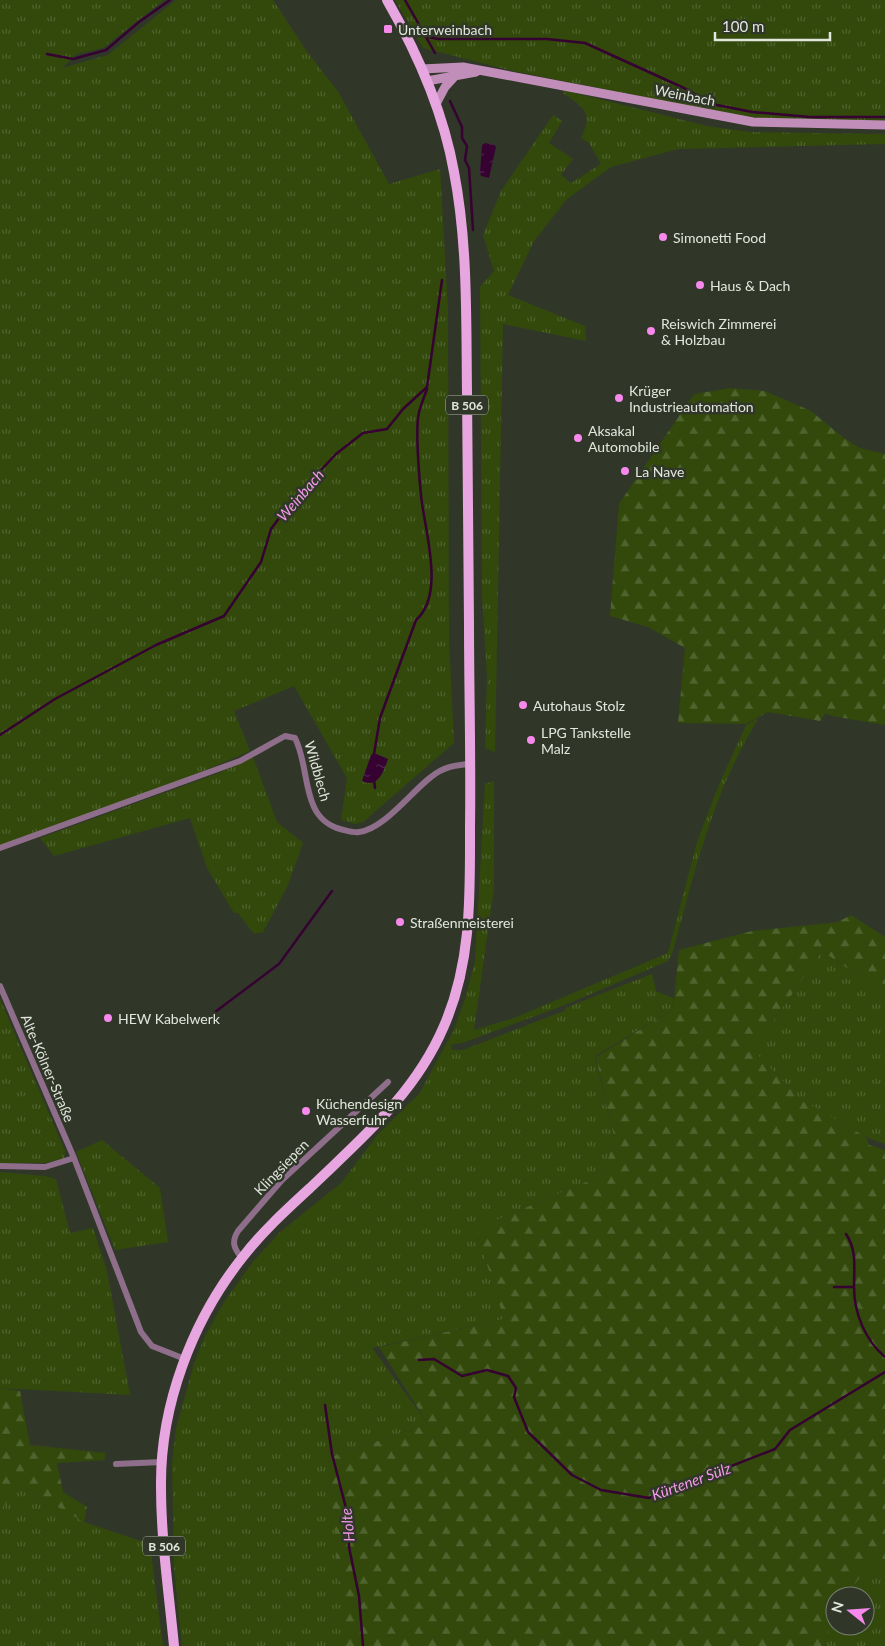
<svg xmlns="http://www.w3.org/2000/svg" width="885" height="1646" viewBox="0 0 885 1646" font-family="Lato,sans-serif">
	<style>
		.grass { fill: url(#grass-tufts) }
		.forest { fill: url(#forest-firs) }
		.water { fill: url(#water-ripples) }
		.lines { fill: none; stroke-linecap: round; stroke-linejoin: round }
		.stream { stroke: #350232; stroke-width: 2.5 }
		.street { stroke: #8e6e8a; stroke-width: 6 }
		.secondary { stroke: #c18eba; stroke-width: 9 }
		.primary { stroke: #e7a6df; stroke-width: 10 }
		.poi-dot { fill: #f788ec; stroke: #303728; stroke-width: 2 }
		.labels { text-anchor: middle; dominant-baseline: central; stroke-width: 5; stroke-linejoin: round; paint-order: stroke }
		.shield { fill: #303728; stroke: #adb2a7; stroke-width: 1 }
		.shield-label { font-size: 12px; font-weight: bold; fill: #e2e7de }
		.poi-label { font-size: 14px; fill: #e2e7de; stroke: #303728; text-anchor: start }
		.street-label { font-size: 14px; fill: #e2e7de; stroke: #303728 }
		.water-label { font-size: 15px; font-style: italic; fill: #f798ed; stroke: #303728 }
	</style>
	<defs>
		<pattern id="grass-tufts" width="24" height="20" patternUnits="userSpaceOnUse" patternTransform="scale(1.25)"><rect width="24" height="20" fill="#32490b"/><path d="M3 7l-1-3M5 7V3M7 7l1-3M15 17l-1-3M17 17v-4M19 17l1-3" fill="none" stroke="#4f632e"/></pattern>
		<pattern id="forest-firs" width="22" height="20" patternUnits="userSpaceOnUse" patternTransform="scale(1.25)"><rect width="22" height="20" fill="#32490b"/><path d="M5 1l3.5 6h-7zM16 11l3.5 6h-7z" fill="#4f632e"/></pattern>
		<pattern id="water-ripples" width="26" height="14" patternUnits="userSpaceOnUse" patternTransform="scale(1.25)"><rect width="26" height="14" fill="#350232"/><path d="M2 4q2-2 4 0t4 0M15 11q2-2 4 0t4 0" fill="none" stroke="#52274f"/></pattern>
	</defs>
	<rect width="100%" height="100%" fill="#303728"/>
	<path class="grass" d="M0,0H164L103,48L77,54L62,68L108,55L176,0H273L308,53L339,93L389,184L440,169L448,310L449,639L454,743L363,822L355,824L341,820L347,778L294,686L234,711L250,751L185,779L0,846Z
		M395,0H885V122L753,119L513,71L423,48Z
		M563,90L707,126L750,132L885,134V144L678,149L611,167L567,199L534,241L508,295L585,326L586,341L503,324L495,752L485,748L487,678L482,595L480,287L494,271L483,235L501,191L553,115L562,121L549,143L573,159L561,175L571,183L601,164L589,143L581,138C594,112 583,107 563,93Z
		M759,718C714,789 695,870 673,951L668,961L565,1005L465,1042L451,1045L452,1050H463L564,1011V1013L565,1008L652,974L656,991L673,998V1009L595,1056L614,1137L605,1174L476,1229L504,1319L372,1348L428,1424L328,1458L346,1646H182L174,1567L172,1464L176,1428L194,1364L204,1338L224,1302L252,1263L279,1233L341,1183L379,1133L419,1094L454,1030L465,999L475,961L485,784L494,781V888L474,1030L514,1018L668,953L697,842L720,782L746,725Z
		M253,757L277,822L303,843L288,885L263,932L254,934L238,913H234L207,868L190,818L54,856L40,838L219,773Z
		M822,951L885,994V1144L866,1137L800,1099L753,1050Z
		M0,999L65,1151L64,1159L44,1163H0Z
		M102,1140L160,1188L168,1242L115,1250L76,1152Z
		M0,1172L45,1176L56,1179L70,1233L93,1228L107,1271L130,1395L0,1388Z
		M21,1486L84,1522L150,1544L163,1646H0V1510Z
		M875,1559H885V1646H824L835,1610V1626H865V1596H845Z"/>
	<path class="forest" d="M731,388L765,391L811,411L844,438L860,448L885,454V725L832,716L826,713L820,721L768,712L746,724L678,723L685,648L648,627L610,616L619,504L694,394Z
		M851,915L885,937V994L822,951L753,1050L800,1099L866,1137L869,1145L885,1150V1559H875L845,1596H835V1610L824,1646H345L328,1458L428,1424L379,1347L504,1319L476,1229L605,1174L614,1137L596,1057L673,1009L679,950L752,931L838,922Z
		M0,1388L20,1391L30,1445L106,1453L104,1460L57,1463L63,1492L87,1507L84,1522L21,1486L0,1510Z"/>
	<path class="water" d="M485,143L495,145L496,147L489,178L481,176L480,173L482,145Z
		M374,753L388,759C384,771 378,789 362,781L371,755Z"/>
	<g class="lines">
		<path class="stream" d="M405,0L435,53
			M424,36L438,39H547L585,43L684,88L712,104L752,112L810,117H885
			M47,54L73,59L106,50L139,22L170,0
			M450,101L462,127V138L467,146L465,160L469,168L473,230
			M0,735L55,699L156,645L224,616L261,562L271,529L291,502L336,454L363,433L387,429L403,409L427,387L442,280
			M374,754L380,718L416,620C446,594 424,529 421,495C419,476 416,436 418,418C419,408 424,398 427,389
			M374,780L375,788
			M215,1012L279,964L332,891
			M846,1234C857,1250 854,1268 854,1287C854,1313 865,1340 885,1357
			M834,1287H854
			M419,1360L434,1359L462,1376L487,1370L508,1376L516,1388L514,1397L528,1432L572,1475L601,1490L649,1498L775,1449L790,1430L885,1372
			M325,1405L332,1454L348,1516L349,1547L359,1596L363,1646"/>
		<path class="street" d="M0,848L240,761L285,736L295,738C306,760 304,786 314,807C319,818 329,826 340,829C345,830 353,833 359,832C384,829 411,792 431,777C443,767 455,765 470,764
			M0,986L74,1158L141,1332L152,1346L185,1359
			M0,1166L45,1167L74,1158
			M242,1258C234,1249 231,1242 238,1231L282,1180L388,1082
			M116,1464L162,1462"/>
		<path class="secondary" d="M422,69L463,67L753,122L885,125
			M427,81L476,72
			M436,104L445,87L456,75"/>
		<path class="primary" d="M174,1646C169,1593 161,1540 161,1487C160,1406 192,1321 242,1258C262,1232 286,1210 310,1188C362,1138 415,1094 444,1026C472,962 470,895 470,826C471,758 469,690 469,623C468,546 467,469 467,392C466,319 468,244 454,172C443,110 418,54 387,0"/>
	</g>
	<g class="poi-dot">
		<rect x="383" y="24" width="10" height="10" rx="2.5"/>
		<circle cx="663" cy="237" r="5"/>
		<circle cx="700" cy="285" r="5"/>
		<circle cx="651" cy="331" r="5"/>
		<circle cx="619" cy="398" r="5"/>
		<circle cx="578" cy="438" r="5"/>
		<circle cx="625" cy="471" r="5"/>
		<circle cx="523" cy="705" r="5"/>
		<circle cx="531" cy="740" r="5"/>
		<circle cx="400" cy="922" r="5"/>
		<circle cx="108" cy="1018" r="5"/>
		<circle cx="306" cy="1111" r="5"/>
	</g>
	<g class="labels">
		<g class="shield">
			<rect x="446" y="395.5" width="42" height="19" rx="4"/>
			<rect x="143" y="1536.5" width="42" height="19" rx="4"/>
		</g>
		<g class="shield-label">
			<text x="467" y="405">B 506</text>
			<text x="164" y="1546">B 506</text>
		</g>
		<g class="poi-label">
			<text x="398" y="29">Unterweinbach</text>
			<text x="673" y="237">Simonetti Food</text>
			<text x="710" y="285">Haus &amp; Dach</text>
			<text x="661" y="323">Reiswich Zimmerei<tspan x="661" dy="16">&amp; Holzbau</tspan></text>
			<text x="629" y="390">Krüger<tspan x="629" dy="16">Industrieautomation</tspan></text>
			<text x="588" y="430">Aksakal<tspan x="588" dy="16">Automobile</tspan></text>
			<text x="635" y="471">La Nave</text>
			<text x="533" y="705">Autohaus Stolz</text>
			<text x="541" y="732">LPG Tankstelle<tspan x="541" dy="16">Malz</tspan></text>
			<text x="410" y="922">Straßenmeisterei</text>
			<text x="118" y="1018">HEW Kabelwerk</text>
			<text x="316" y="1103">Küchendesign<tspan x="316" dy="16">Wasserfuhr</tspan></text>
		</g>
		<g class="street-label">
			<text transform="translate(685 95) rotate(11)">Weinbach</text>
			<text transform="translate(318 771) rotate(74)">Wildblech</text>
			<text transform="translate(48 1068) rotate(67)">Alte-Kölner-Straße</text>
			<text transform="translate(281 1167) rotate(-46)">Klingsiepen</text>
		</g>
		<g class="water-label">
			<text transform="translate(300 495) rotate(-49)">Weinbach</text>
			<text transform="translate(691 1481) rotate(-20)">Kürtener Sülz</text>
			<text transform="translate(347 1525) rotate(-96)">Holte</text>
		</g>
	</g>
	<g transform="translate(850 1611) rotate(287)"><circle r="24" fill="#303728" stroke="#777d71"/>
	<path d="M0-4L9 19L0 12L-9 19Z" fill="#f788ec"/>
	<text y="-8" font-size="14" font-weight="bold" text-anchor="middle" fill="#e2e7de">N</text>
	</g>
	<path d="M715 32v8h115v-8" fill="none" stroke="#e2e7de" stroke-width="2.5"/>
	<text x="722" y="32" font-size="15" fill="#e2e7de" stroke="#303728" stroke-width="4" paint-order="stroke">100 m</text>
</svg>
